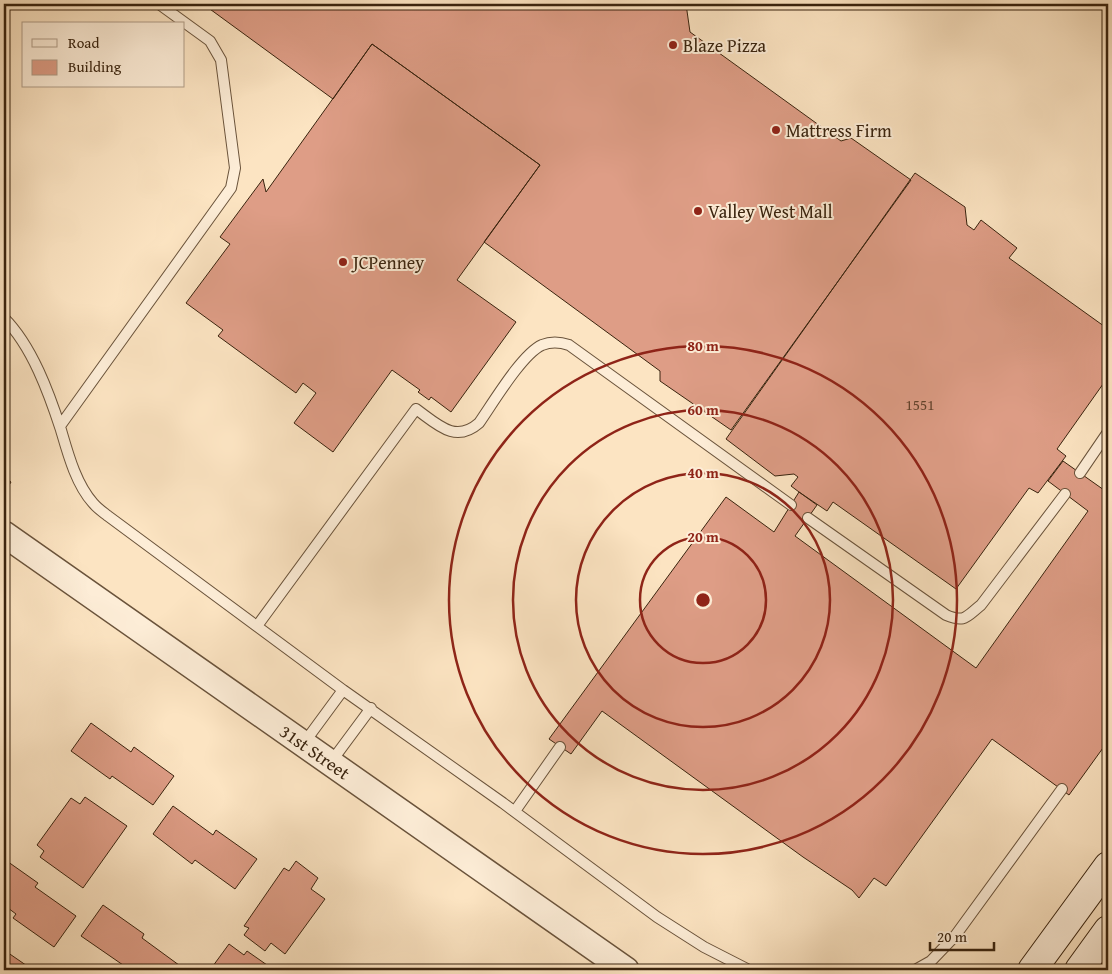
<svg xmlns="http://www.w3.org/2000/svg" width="1112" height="974" viewBox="0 0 1112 974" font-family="'Gentium Book Plus',serif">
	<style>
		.building { fill: #de9d86; stroke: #39230e }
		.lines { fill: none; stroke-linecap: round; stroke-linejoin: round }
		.service-casing { stroke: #6a533b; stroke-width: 12 }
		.tertiary-casing { stroke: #6a533b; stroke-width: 28 }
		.secondary-casing { stroke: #39230e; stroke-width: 30 }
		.service { stroke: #fdedd7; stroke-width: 10 }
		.tertiary { stroke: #fdedd7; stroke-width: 25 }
		.secondary { stroke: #fdedd7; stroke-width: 28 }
		.ring { fill: none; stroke: #8f2418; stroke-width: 2.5 }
		.poi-dot { fill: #8f2418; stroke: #fdedd7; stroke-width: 2 }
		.labels { text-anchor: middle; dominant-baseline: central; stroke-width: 4; stroke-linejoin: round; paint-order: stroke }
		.number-label { font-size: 15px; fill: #62422c }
		.poi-label { font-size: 18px; fill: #39230e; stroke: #fdedd7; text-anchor: start }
		.street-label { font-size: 18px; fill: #39230e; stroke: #fdedd7 }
		.centre { fill: #8f2418; stroke: #fdedd7; stroke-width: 2.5 }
		.ring-label { font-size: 15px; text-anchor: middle; font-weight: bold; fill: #8f2418; stroke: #fdedd7; stroke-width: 4; stroke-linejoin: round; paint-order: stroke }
	</style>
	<rect width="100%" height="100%" fill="#fce4c2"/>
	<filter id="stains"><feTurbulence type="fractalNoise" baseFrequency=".004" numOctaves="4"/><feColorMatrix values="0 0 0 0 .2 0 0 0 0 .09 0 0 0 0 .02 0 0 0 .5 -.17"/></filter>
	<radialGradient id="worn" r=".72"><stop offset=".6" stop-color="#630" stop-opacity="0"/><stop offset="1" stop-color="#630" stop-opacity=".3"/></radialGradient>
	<path class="building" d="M203,4H686L690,32L841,141L851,138L911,180L731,430L660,381V371L484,242L540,165L372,44L333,99Z
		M372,44L540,165L457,280L516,322L451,412L431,397L429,400L418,392L420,390L392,370L333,452L294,423L316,393L303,383L296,393L218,336L223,330L186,303L230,244L220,237L263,179L266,192Z
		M915,173L965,207L967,225L974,230L981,220L1017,248L1009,258L1108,329V377L1057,449L1066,456L1038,493L1029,488L956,589L833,502L827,511L799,492L791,486L798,477L794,474L775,476L726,439Z
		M1063,461L1104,490L1108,484V741L1069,795L992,739L886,886L874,878L859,898L852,890L803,857L602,711L571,754L549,739L726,497L774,532L799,492L817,505L795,536L976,668L1088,511L1048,481Z
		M4,477L11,482L8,487L4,484Z
		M91,723L131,752L134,747L174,776L153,805L112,776L110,779L71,751Z
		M85,797L127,826L83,888L40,857L44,851L37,845L71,798L80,804Z
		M173,806L213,835L216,830L257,859L235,889L195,860L192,864L153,834Z
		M4,859L38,883L35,887L76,916L54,947L13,918L16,914L4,905Z
		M296,861L318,878L311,889L325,899L285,954L271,943L265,951L244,935L249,928L244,926L284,868L289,871Z
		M103,905L144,934L142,938L183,968L181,970L120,969L123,965L81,936Z
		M229,944L244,955L247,951L267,965L263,970H210Z
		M4,950L33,970H4Z"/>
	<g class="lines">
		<g class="service-casing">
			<path id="service" d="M4,318C32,346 49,393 61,430C68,454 76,484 93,503C97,508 103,512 108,516L343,690L503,803L657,917L704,947L749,970
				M60,426L231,188L235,168L221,60L210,41L159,4
				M1080,473L1108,432
				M808,518L946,615C965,623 966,617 981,605L1065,494
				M257,626L416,409C437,424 455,444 479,423C493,403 522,354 542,345C552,341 560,342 569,345L791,505
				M304,743L343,690
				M331,762L371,708
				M515,811L560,747
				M915,970L931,961L955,936L1062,789"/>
		</g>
		<g class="tertiary-casing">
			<path id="tertiary" d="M4,534L626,970"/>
		</g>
		<g class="secondary-casing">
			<path id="secondary" d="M1032,970L1108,866
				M1079,970L1108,930"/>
		</g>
		<use href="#service" class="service"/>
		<use href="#tertiary" class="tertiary"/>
		<use href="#secondary" class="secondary"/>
	</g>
	<g class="ring">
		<circle cx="703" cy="600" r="63"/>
		<circle cx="703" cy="600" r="127"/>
		<circle cx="703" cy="600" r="190"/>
		<circle cx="703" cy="600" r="254"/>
	</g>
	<g class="poi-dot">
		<circle cx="673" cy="45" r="5"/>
		<circle cx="776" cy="130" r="5"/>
		<circle cx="698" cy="211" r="5"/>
		<circle cx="343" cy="262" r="5"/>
	</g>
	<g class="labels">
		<g class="number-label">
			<text x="920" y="404">1551</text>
		</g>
		<g class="poi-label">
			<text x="683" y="45">Blaze Pizza</text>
			<text x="786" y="130">Mattress Firm</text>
			<text x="708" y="211">Valley West Mall</text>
			<text x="353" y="262">JCPenney</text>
		</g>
		<g class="street-label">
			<text transform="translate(315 752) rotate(35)">31st Street</text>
		</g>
	</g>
	<circle cx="703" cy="600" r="8" class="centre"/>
	<g class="ring-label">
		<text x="703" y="351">80 m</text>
		<text x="703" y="415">60 m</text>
		<text x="703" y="478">40 m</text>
		<text x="703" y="542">20 m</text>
	</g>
	<rect width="1112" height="974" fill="none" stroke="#fce4c2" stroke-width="20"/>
	<rect x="5" y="5" width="1102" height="964" fill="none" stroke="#39230e" stroke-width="2.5"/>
	<rect x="10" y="10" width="1092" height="954" fill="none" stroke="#39230e"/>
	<rect x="22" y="22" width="162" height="65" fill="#fdedd7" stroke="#af9c87"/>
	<rect x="32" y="39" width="25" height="8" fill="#fdedd7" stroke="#af9c87"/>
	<text x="68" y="48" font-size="15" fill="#39230e">Road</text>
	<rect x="32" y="60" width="25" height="15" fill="#de9d86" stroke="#af9c87"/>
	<text x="68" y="72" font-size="15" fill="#39230e">Building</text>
	<path d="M930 942v8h64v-8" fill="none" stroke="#39230e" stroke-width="2.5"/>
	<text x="937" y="942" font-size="15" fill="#39230e" stroke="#fdedd7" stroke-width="4" paint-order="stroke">20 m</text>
	<rect width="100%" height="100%" filter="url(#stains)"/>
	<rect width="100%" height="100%" fill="url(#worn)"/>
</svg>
